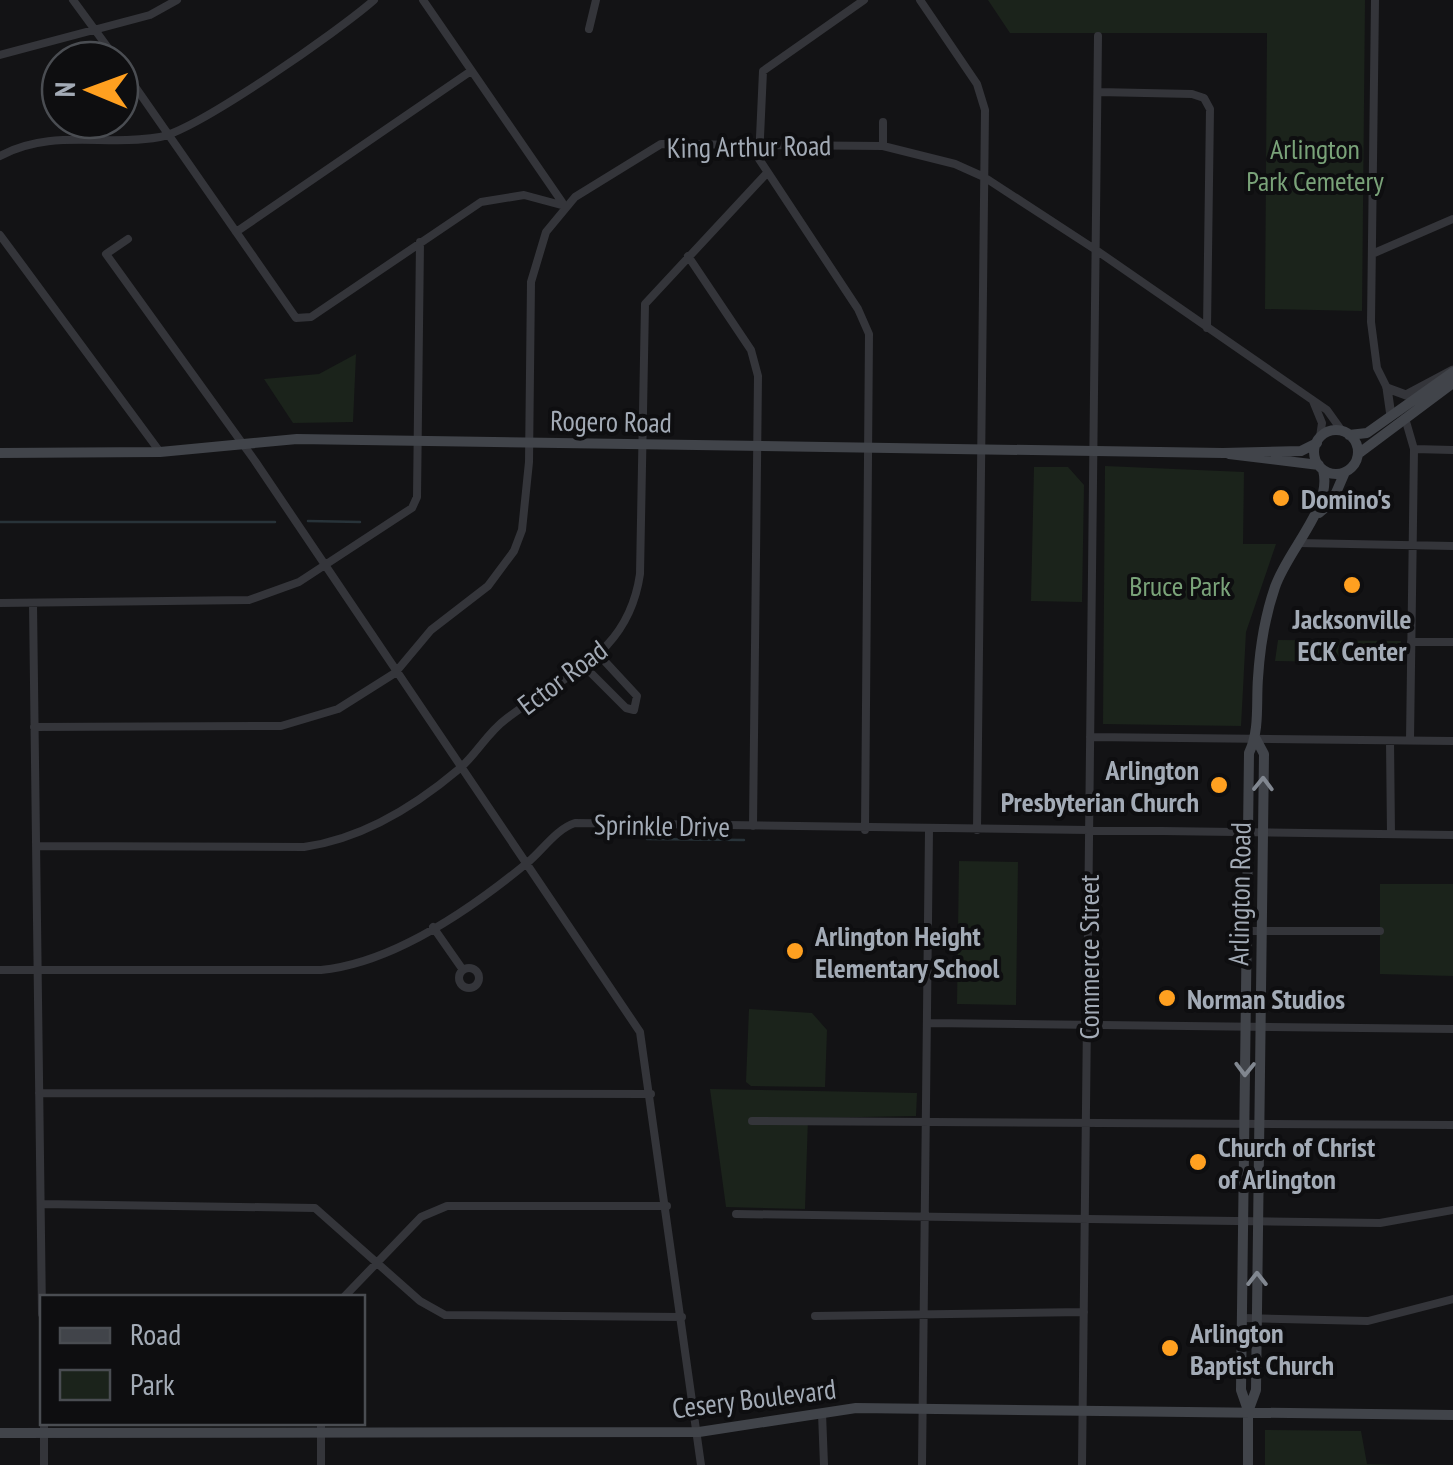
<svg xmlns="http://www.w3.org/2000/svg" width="1453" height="1465" viewBox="0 0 1453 1465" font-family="'PT Sans Narrow',sans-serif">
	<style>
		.green { fill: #1b231b }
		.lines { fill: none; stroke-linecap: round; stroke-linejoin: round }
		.stream { stroke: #283339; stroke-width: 2.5 }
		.minor { stroke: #34353a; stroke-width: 8 }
		.tertiary { stroke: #34353a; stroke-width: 9 }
		.secondary { stroke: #41444a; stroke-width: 10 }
		.oneway { stroke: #818790 }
		.poi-dot { fill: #ffa020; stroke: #0e0e10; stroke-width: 4 }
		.labels { text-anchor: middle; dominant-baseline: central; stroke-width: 8; stroke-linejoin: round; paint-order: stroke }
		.street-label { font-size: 28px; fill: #a3abb6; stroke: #0e0e10 }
		.park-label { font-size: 28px; fill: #7aa379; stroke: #0e0e10 }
		.poi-label { font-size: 28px; font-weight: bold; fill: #a3abb6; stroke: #0e0e10; text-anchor: start }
	</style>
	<rect width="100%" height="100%" fill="#131315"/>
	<path class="green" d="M988,0H1365L1362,311L1265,309L1267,33H1010Z
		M356,354L353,422L293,423L264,379L319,374Z
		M1105,466L1244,472L1243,544H1276L1246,632L1241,726L1103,724Z
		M1034,467H1068L1084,485L1082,602L1031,601Z
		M1278,640L1401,641L1399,663L1275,661Z
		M959,861L1018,862L1016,1005L957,1004Z
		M1380,884H1453V976L1380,974Z
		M749,1009L812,1013L827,1030L825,1087L751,1086L746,1082Z
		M710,1089L917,1093L916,1116L808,1118L805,1209L726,1207Z
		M1265,1430L1361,1431L1367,1464L1399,1465H1265Z"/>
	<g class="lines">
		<path class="stream" d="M308,521L360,522
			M0,522H275
			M647,839L744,840"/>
		<path class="minor" d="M73,0L117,60
			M423,0L562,202
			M864,0L763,71L759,159L858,309L869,334L865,830
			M920,0L977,84L985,110L977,830
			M1375,0L1371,322L1377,368L1387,388
			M589,29L596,0
			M0,55L150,15L177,0
			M120,65L296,318L311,317L481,202L524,195L565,206
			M1098,92L1192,94L1204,98L1210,109L1207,328
			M883,122V146
			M0,156C51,128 106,147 160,137C199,129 340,30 374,0
			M236,232L471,71
			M0,235L160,452
			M128,239L106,254L255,461L640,1032L701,1465
			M1372,254L1453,219
			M688,256L751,350L758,376L753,826
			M1313,401L1322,423L1320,437
			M1405,418L1414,449L1410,740
			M1414,449L1453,450
			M1298,543L1453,546
			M0,603L249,600L299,582L412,508L417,497L420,242
			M33,604L42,1314
			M1411,642H1453
			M584,666L626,708L634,710L637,696L599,655
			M34,727L281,726L338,709L395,673L431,630L488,586L514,551L522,530L529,462L531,282L546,232L575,197L661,144L883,146L955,164L984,177L1096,250L1327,410L1342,431
			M1090,737L1453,741
			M1390,741L1391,834
			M36,846L304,847C361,839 414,807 459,769C476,755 487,733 506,719C564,674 628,657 640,574L645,304L766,174
			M433,927L463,970
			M1247,931H1380
			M459 978a10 10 0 1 1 20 0a10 10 0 1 1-20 0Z
			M0,970H321C393,963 471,909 527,863C542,851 556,829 575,823L1453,835
			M927,1023L1453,1029
			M39,1093L651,1094
			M752,1121L1453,1125
			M41,1204L315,1208L420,1301L445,1315L682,1317
			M736,1214L1380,1223L1453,1210
			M343,1298L421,1217L447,1206H667
			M815,1316L1084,1312
			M1242,1318L1368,1321L1453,1299
			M822,1413L824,1465
			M44,1422V1465
			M321,1422V1465
			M922,1465L929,830
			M1082,1465L1098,36"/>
		<path class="tertiary" d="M1387,388L1406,395L1453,370
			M1387,388L1391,416"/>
		<path class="secondary" d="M1314 452a22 22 0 1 1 44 0a22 22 0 1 1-44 0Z
			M1349,435L1367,433L1453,372
			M0,453L160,452L297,439L1223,453L1301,451L1317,443
			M1229,454L1319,465
			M1358,454L1453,383
			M1319,513L1332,502L1345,472
			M1249,1409L1256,1390L1264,754L1256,739
			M0,1433L699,1432L856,1408L1453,1415
			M1248,1465V1410L1241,1390L1249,753C1260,730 1256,703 1258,678C1260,646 1265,616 1275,587C1288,549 1333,507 1323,470"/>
	</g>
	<defs><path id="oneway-chevron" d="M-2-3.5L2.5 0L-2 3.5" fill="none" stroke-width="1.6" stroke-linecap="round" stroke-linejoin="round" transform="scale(2.5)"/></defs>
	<g class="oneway">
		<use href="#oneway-chevron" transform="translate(1263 784) rotate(-89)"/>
		<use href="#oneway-chevron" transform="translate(1245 1069) rotate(91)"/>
		<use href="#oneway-chevron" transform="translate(1257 1279) rotate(-90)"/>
	</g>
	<g class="poi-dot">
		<circle cx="1281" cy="498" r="10"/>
		<circle cx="1352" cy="585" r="10"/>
		<circle cx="1219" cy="785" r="10"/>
		<circle cx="795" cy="951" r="10"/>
		<circle cx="1167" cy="998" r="10"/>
		<circle cx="1198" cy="1162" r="10"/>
		<circle cx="1170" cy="1348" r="10"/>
	</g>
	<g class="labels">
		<g class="street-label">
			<text transform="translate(749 146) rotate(-1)">King Arthur Road</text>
			<text transform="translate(611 421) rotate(1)">Rogero Road</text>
			<text transform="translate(562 677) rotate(-37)">Ector Road</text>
			<text transform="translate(662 825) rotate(1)">Sprinkle Drive</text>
			<text transform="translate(1239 894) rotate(-89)">Arlington Road</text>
			<text transform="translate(1088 957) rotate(-90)">Commerce Street</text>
			<text transform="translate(754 1398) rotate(-7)">Cesery Boulevard</text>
		</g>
		<g class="park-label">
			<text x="1315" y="148">Arlington<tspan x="1315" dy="32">Park Cemetery</tspan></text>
			<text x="1180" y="585">Bruce Park</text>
		</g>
		<g class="poi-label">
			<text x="1301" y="498">Domino's</text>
			<text x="1352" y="618" text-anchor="middle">Jacksonville<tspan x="1352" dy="32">ECK Center</tspan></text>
			<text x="1199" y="769" text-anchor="end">Arlington<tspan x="1199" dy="32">Presbyterian Church</tspan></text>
			<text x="815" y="935">Arlington Height<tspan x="815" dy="32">Elementary School</tspan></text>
			<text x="1187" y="998">Norman Studios</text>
			<text x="1218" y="1146">Church of Christ<tspan x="1218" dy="32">of Arlington</tspan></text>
			<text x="1190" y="1332">Arlington<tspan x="1190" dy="32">Baptist Church</tspan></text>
		</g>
	</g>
	<rect x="40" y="1295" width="325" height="130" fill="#0e0e10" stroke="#4a4d52" stroke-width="2.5"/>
	<rect x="60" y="1328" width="50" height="15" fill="#41444a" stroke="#4a4d52" stroke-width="2.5"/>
	<text x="130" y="1345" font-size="30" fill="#a3abb6">Road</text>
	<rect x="60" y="1370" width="50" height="30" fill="#1b231b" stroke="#4a4d52" stroke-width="2.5"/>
	<text x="130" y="1395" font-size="30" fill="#a3abb6">Park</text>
	<g transform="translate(90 90) rotate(271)"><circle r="48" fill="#0e0e10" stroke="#4a4d52" stroke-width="2.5"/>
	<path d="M0-8L18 38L0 25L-18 38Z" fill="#ffa020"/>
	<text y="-15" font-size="28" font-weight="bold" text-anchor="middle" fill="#a3abb6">N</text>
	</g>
</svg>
